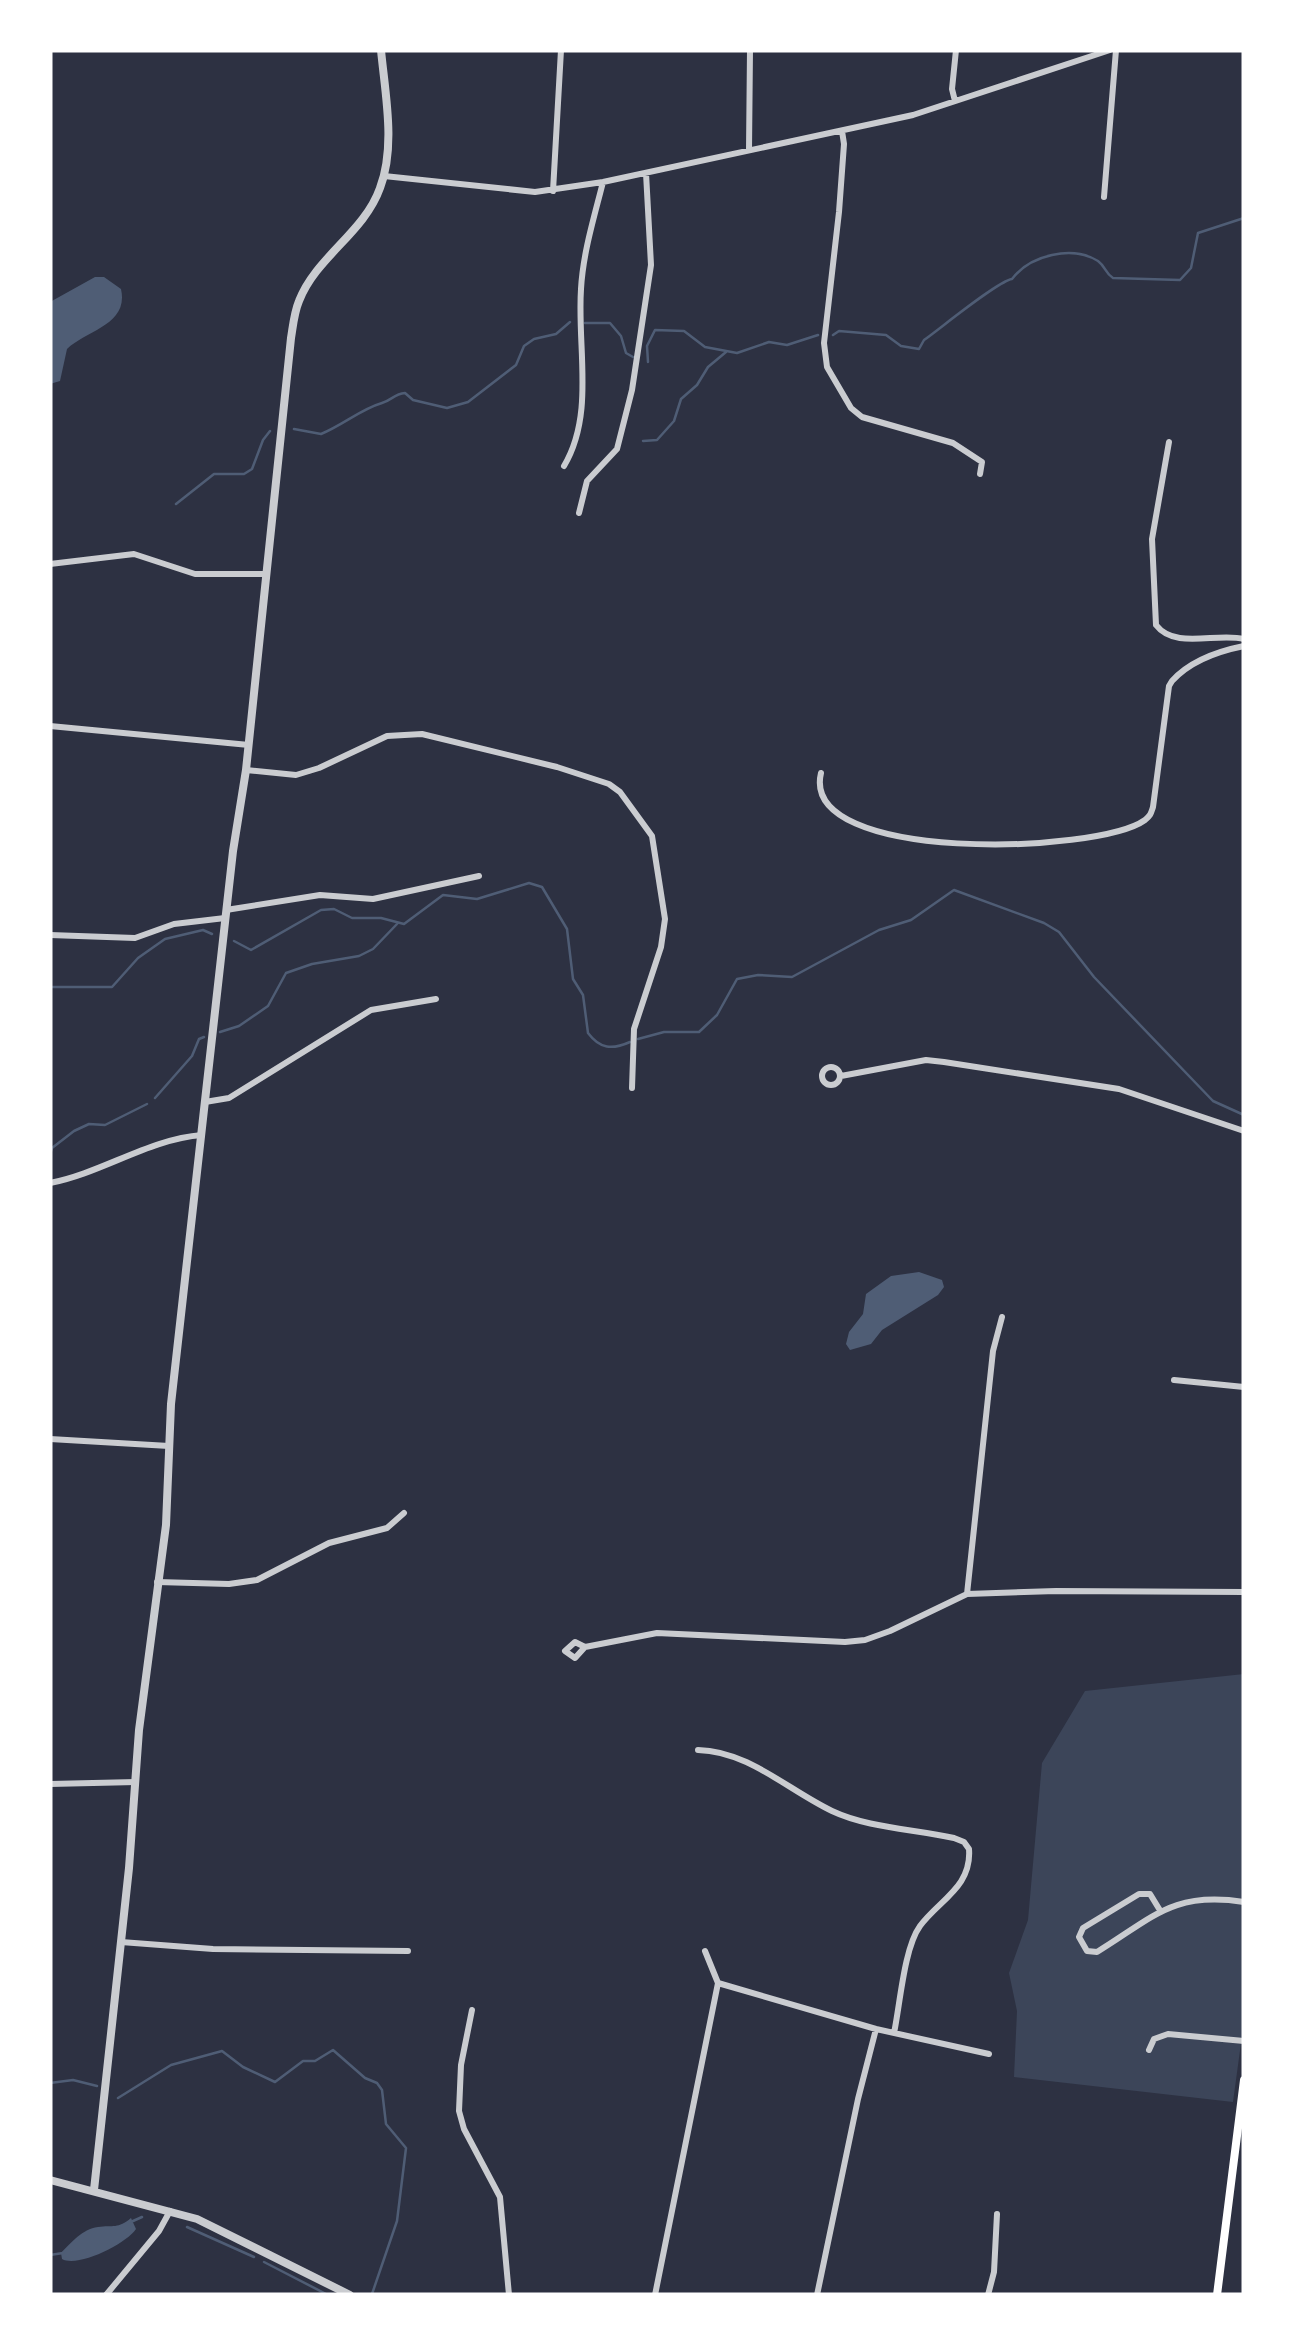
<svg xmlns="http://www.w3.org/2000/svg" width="1294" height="2345" viewBox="0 0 1294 2345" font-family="Roboto,sans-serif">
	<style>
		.green { fill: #3c4559 }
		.water { fill: #4f5d75 }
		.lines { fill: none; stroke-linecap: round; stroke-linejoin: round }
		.stream { stroke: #4f5d75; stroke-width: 2.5 }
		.minor { stroke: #caccd0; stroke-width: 6 }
		.tertiary { stroke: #caccd0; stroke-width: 8 }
		.secondary { stroke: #fff; stroke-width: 8 }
	</style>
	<rect width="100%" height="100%" fill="#2d3142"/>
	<path class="green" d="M1244,1674V2021L1233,2102L1014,2077L1017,2011L1009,1973L1028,1920L1042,1763L1085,1691Z"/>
	<path class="water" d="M95,277H104L121,289C129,325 87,330 67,349L60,381L50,384V302Z
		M919,1272L942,1280L944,1287L938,1295L882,1330L871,1344L850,1350L846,1344L849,1332L863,1314L866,1294L891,1276Z
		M131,2218L136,2229C126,2244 78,2268 62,2259L61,2253C71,2243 82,2229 98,2227C113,2225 118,2229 131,2218Z"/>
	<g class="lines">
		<path class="stream" d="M585,323H610L621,336L626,353L633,357
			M833,335L839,331L886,335L901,346L919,349L924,340C941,328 998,281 1012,279C1030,255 1072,245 1098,261C1106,267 1105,273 1113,278L1180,280L1191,268L1198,233L1244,218
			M648,362L647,346L655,330L684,331L705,347L737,353L769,342L787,345L818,335
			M294,429L321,434C343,425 361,409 382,403C392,400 394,394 405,393L413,400L447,408L468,402L516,365L524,346L534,339L556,334L570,322
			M643,441L657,440L674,421L681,399L697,385L708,367L726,352
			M176,504L214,474H244L252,469L263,440L270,431
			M234,941L251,950L321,910L334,909L352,918H381L404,924L443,895L477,899L529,883L542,887L567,929L573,979L583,995L588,1033C600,1049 612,1050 630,1042
			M50,987H112L138,958L165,939L203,930L212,934
			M220,1032L239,1026L268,1006L286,973L312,964L359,956L373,949L397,924
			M638,1039L664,1032H699L717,1015L737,979L758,975L792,977L879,930L911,920L954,890L1044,923L1059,932L1094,977L1213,1101L1244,1115
			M155,1098L192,1056L199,1039L204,1037
			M50,1154L52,1148L74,1131L89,1124L105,1125L147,1104
			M50,2083L73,2080L97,2086
			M118,2098L171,2065L222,2051L243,2067L275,2082L303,2061H315L333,2050L365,2078L377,2083L382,2090L386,2124L406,2148L397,2221L372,2294
			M133,2221L142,2217
			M187,2227L254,2257
			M50,2255L63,2253
			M264,2262L328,2295"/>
		<path class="minor" d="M955,101L952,89L956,50
			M842,131L844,144L839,212L824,343L827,367L851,408L862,417L953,443L982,462L980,474
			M749,150L750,50
			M384,176L535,192L603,182L913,115L1110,50
			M553,191L561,50
			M1104,197L1116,50
			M1169,442L1152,539L1156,625C1175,650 1217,632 1244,639
			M564,466C595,414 577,348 581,289C583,253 594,218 603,182
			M579,513L587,481L617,449L632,390L651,265L646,173
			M50,564L134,554L195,574H266
			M50,726L249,745
			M246,770L296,775L319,768L387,736L422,734L557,767L609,784L620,792L652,836L665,919L661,947L634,1029L632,1088
			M821,773C799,864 1098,854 1145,820C1151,815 1151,813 1153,807L1169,686L1172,681C1190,661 1219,651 1244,646
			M226,910L320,895L373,899L479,876
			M50,935L135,938L174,924L225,918
			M822 1076a9 9 0 1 1 18 0a9 9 0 1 1-18 0Z
			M841,1076L926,1060L944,1062L1119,1089L1244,1131
			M205,1102L229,1098L371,1010L436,999
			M50,1183C102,1173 149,1139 202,1135
			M1174,1380L1244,1387
			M50,1439L169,1446
			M157,1582L229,1584L257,1580L329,1543L387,1528L404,1513
			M967,1594L993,1351L1002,1317
			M585,1647L575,1642L565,1651L575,1658L585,1647L657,1633L845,1642L865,1640L890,1631L967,1594L1056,1591L1244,1592
			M698,1750C748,1751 788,1790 832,1811C868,1828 914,1829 954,1838L964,1842L969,1849C972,1887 939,1900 920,1926C904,1948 900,2005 894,2033
			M50,1784L136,1782
			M1161,1912L1150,1894H1139L1083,1928L1079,1937L1087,1951L1097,1952C1154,1917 1173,1891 1244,1902
			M121,1942L213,1949L408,1951
			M718,1983L876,2029L989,2054
			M472,2010L461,2065L459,2111L464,2129L500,2197L509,2295
			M1149,2050L1154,2039L1168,2034L1244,2041
			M106,2295L159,2231L170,2211
			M655,2295L718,1983L705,1951
			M817,2295L858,2099L876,2029
			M988,2295L994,2272L997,2214"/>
		<path class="tertiary" d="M50,2180L197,2219L350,2295
			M94,2190L129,1868L139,1730L166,1525L171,1404L233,851L246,770L291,338C293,326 294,313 299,301C316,257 364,233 380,188C396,146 385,93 381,50"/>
		<path class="secondary" d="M1217,2295L1244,2080"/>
	</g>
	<rect width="1294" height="2345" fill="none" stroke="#ffffff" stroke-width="105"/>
</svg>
